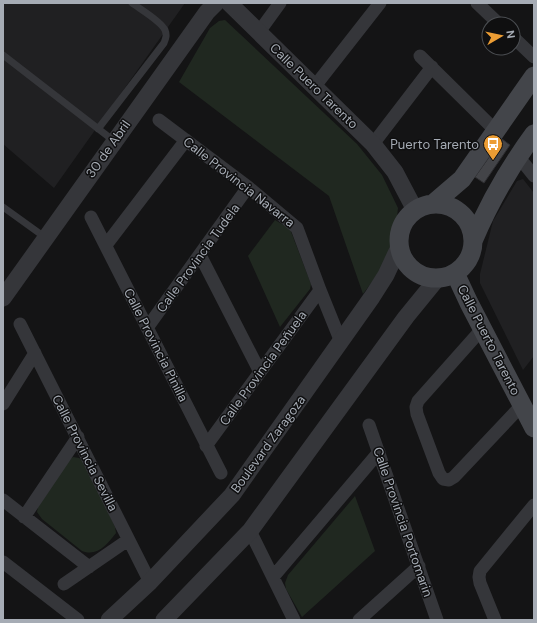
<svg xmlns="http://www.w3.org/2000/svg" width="537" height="623" viewBox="0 0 537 623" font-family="'DM Sans',sans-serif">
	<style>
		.built { fill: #202022 }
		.green { fill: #202820 }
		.building { fill: #434448; stroke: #2e2e31 }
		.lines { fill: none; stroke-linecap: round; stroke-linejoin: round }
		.service { stroke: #35363a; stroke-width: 7 }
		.minor { stroke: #35363a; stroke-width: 13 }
		.tertiary { stroke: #35363a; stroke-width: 17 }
		.secondary { stroke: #43454a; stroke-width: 19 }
		.labels { text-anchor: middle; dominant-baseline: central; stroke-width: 3; stroke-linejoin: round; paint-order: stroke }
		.street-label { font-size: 13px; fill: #a6acb5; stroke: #0f0f10 }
		.poi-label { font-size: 13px; fill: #a6acb5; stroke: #0f0f10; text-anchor: end }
	</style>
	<rect width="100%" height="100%" fill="#141415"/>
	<path class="built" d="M3,3H185L54,188L3,144Z
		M523,179L534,193V356L523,370L480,283V274L493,221L517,181Z"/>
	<path class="green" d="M225,20L357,144L382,175L398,208L396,226L385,264L363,294L329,196L179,82L210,28L219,21Z
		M275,220L290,229L311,284L310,289L280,327L248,256Z
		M73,457L79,458L86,463L115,527L116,533C107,544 98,557 82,551L42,519L37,512L38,507L65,463Z
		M355,496L375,551L302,617L286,589L285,583L288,575Z"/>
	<path class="building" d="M502,139L510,145L484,183L475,177Z"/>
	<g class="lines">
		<path class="service" d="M3,55L114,141
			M98,129L164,43C166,38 167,35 165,30C161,21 140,9 132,3
			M3,207L46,238"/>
		<path class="minor" d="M477,3L499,24
			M259,32L280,3
			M513,37L534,57
			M420,56L495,130
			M315,86L380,3
			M159,120L248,187L297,228L320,290L341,342
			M373,144L432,67
			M518,156L534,176
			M91,217L221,473
			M106,245L186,140
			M200,255L260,372
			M20,324L150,582
			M147,328L248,187
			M482,329L418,401L416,407L417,414L439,473L443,479L449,480L454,477L522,405
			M3,404L35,353
			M369,425L437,620
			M206,446L320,290
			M3,500L89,567
			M24,517L78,437
			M250,531L294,620
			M3,562L78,620
			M273,577L379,452
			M64,584L128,540
			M359,620L419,566
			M495,620L480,583L479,577L480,571L534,505"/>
		<path class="tertiary" d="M229,3L373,144L395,172L415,210
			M3,298L207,12L216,3
			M109,620L150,582L232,495L372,297L386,275L399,247
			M164,620L250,531L406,317L437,279"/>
		<path class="secondary" d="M434,203L462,179L534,76
			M399 241a37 37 0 1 1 74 0a37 37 0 1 1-74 0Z
			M473,241C489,203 509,168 534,134
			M455,273L469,303L534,428"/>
	</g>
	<defs>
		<g id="bus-pin" transform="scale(1)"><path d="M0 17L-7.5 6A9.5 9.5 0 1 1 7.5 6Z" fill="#ec9d34" stroke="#0f0f10"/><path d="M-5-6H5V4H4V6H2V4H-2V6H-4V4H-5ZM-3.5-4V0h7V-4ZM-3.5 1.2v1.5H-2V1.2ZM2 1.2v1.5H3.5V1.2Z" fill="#fff"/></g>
	</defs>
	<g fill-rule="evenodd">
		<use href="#bus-pin" x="493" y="144"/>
	</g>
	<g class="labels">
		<g class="street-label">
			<text transform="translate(314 86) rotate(44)">Calle Puero Tarento</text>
			<text transform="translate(108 149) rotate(-55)">30 de Abril</text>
			<text transform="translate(239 182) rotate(38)">Calle Provincia Navarra</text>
			<text transform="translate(198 258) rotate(-54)">Calle Provincia Tudela</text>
			<text transform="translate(489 340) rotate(63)">Calle Puerto Tarento</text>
			<text transform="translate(156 345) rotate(63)">Calle Provincia Pinilla</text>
			<text transform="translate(263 368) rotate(-54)">Calle Provincia Peñuela</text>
			<text transform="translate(268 444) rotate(-54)">Boulevard Zaragoza</text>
			<text transform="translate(85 453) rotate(63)">Calle Provincia Sevilla</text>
			<text transform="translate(403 522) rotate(71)">Calle Provincia Portomarin</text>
		</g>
		<g class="poi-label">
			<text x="479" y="144">Puerto Tarento</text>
		</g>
	</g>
	<rect width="537" height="623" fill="none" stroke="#a6acb5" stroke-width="8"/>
	<g transform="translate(501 36) rotate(81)"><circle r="19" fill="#0f0f10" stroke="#4b4e52"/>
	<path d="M0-3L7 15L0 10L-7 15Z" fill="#ec9d34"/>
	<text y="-6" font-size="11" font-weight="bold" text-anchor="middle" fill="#a6acb5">N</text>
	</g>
</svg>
